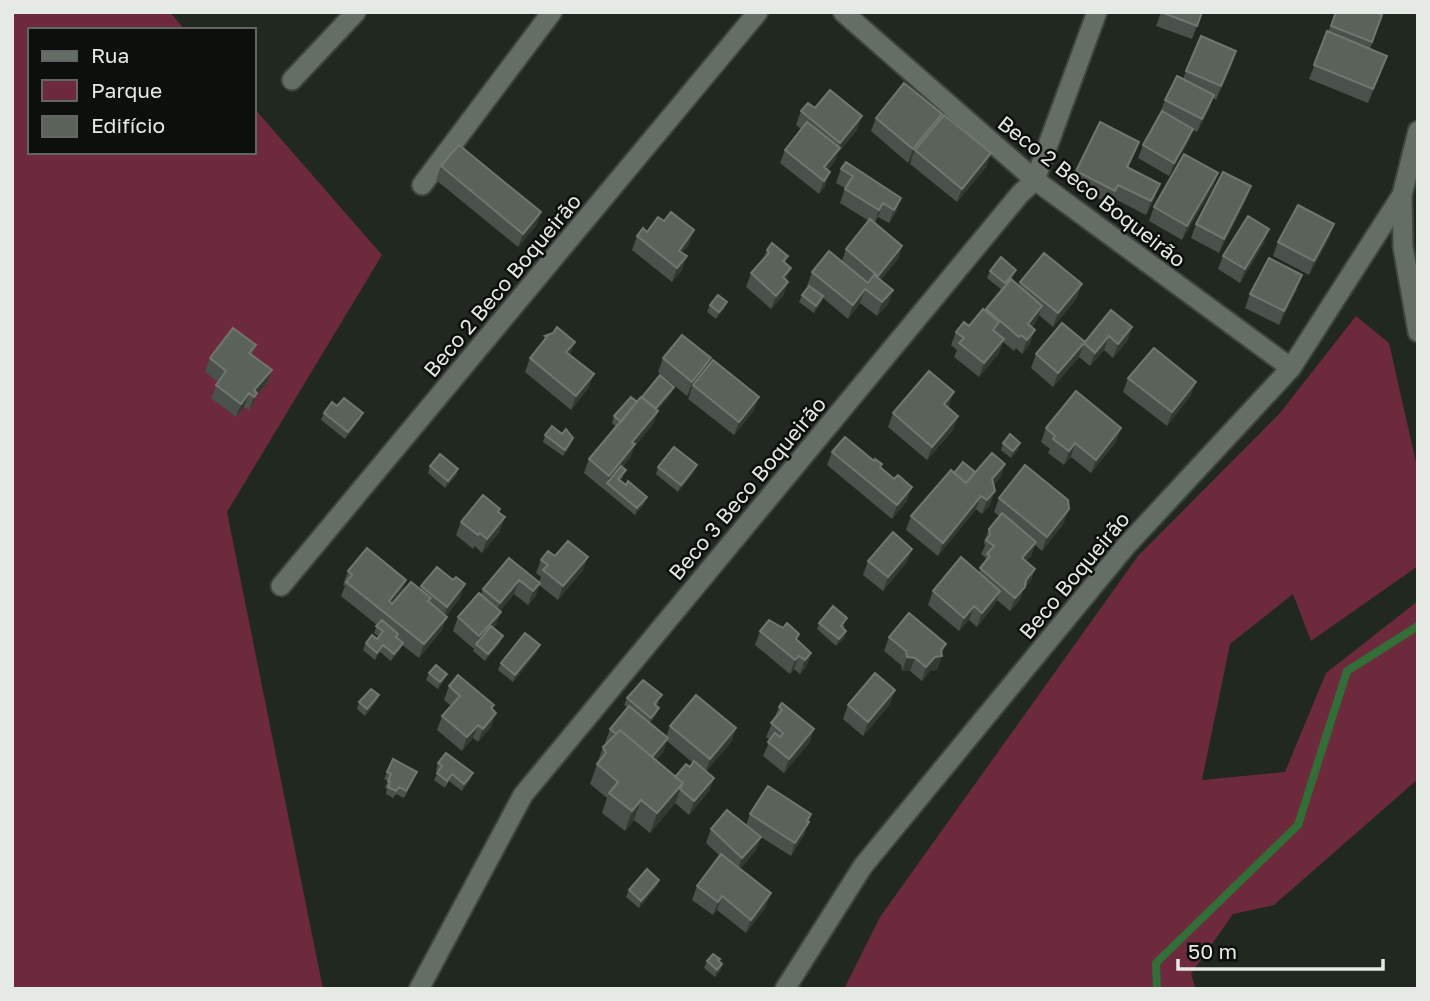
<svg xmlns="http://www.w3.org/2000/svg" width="1430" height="1001" viewBox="0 0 1430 1001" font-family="'Golos Text',sans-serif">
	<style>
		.green { fill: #6c2a3c }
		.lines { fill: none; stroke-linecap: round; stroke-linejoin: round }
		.stream { stroke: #336d37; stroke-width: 8 }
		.minor-casing { stroke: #3e443e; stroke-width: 23 }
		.secondary-casing { stroke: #3e443e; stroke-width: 23 }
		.minor { stroke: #656e65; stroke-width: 19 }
		.secondary { stroke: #656e65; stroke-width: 19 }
		.wall { fill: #4a514a; fill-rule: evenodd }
		.shaded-wall { fill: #323a32 }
		.building { fill: #5a625a; stroke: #707770; stroke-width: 2 }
		.labels { text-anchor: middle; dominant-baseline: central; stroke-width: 5; stroke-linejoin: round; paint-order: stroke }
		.street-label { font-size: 21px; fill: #e5eae5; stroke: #0c0f0c }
	</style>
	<rect width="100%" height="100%" fill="#202820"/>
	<path class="green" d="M12,12H170L185,30H30V152H254V108L382,255L227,512L323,989H12Z
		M1356,316L1389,343L1418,471V566L1311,641L1293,594L1230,644L1202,780L1285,772L1326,673L1418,601V779L1274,905L1233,914L1191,974L1196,989H844L880,917L1138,556L1280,413Z"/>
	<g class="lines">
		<path class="stream" d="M1157,989L1156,963L1298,825L1347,671L1418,626"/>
		<g class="minor-casing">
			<path id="minor" d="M843,12L1035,180L1291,368
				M292,80L356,12
				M422,185L552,12
				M281,586L758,12
				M419,989L523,795L1020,194L1035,180L1097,12
				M785,989L863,866L1126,546L1291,368L1402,195"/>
		</g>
		<g class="secondary-casing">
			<path id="secondary" d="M1418,131L1402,195L1403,247L1418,332"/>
		</g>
		<use href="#minor" class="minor"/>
		<use href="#secondary" class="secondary"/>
	</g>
	<path class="wall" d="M1161,12H1202L1192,39L1156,26Z
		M1336,12L1382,15L1370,49L1382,69L1368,103L1309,79Z
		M1232,65L1216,100L1213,98L1209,109L1197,132L1193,130L1188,142L1169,176L1138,158L1143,145L1160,113L1165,100L1183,79L1186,71Z
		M815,108L857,130L837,154L835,161L828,170L825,186L819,194L780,163L785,150L801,129L796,125L801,111Z
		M876,118L940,119L991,153L986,167L957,202L910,164L912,158L908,163L871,131Z
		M1139,142L1128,168L1155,198L1146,215L1113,198L1110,204L1071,185L1076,171Z
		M441,166L541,212L536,226L518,247L436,180Z
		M841,169L901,198L896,212L889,223L878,217L875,223L902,246L898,259L880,280L893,290L888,304L877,316L860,303L848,319L823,298L821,303L814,313L799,302L802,295L808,287L807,286L812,272L842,261L846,249L869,221L840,203L845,188L836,183Z
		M1218,173L1213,187L1182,240L1149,221L1154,207Z
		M1246,200L1219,253L1191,238L1196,224Z
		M1334,224L1329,238L1309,275L1273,256L1278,242Z
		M647,232L689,244L682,253V270L672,282L632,250L637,236Z
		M1264,243L1240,283L1218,269L1223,256Z
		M767,250L788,256L785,263L787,280L788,282L783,296L771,309L746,287L751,273L763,259Z
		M990,271L1013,277L1011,280L1019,286L1020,282L1077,298L1053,327L1039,315L1037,320L1032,327L1030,344L1022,354L1016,348L1014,351L1003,342L999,353L979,377L954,357L957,350L951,345L956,332L969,326L985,311L1002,290L987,278Z
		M1297,289L1279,325L1245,308L1250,294Z
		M727,302L724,309L716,319L707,312L710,305Z
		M1132,327L1127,341L1113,358L1104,350L1090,366L1079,357L1053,387L1031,368L1036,354L1085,342Z
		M545,336L575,342L570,354L589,387L571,410L525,372L530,358L543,342Z
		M256,345L252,355L272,370L267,383L256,396L252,406L249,410L244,407L236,417L211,398L218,382L205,372L210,358Z
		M663,358L709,365L754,410L734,435L688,399L691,391L687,396L658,372Z
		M1128,378L1191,395L1167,426L1123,392Z
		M671,394L658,410V411L653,424L634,447L630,458L622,467L623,477L620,480L647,497L644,504L635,515L584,473L589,459L616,427L612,423L614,416L637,402Z
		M337,406L360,420L345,439L321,420L324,413Z
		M949,406L948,408L958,416L953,430L927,460L888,427L893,413Z
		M1046,428H1121L1116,442L1091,473L1071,457L1064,465L1048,453L1050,449L1041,442Z
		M562,434L571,445L563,456L543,442L545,435Z
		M1003,443L1018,450L1011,458L1001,450Z
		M832,452L881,468L907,501L892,519L827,465Z
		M1005,464L1000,478L993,485L990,505L982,514L976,509L938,556L906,530L911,516L954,473L975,472Z
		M430,466L458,469L456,476L445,488L428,473Z
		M658,467L694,472L678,492L656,474Z
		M999,498L1064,523L1042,551L1035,545L1031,556L1026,561L1035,569L1030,582L1023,590L1020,600L1010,611L997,600L995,604L977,627L969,620L959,631L928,605L933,591L979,572L986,558L981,554L985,546L984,542L989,529L999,516L994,512Z
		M500,509L499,512L500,531L482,553L475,546L473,549L456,535L461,522Z
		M555,556L583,570L558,600L539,585L535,597L528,605L514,594L500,611L496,625L493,628L503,636L500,643L485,661L473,651L474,649L453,631L458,617L481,595L483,589L509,558L539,582L541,577L536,573L541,560Z
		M868,561L907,562L883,591L863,575Z
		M348,571L406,580L401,594L420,589L421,586L460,598L446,616L442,630L419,658L402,645L400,650L391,661L380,652L375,660L363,650L366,643L377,639L379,637L374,633L377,625L341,596L345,586L343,585Z
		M819,623L845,625L843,628L846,631L844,638L836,646L817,629Z
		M783,628L799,634L797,640L811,653L806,667L800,674L794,669L790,674L755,645L760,631Z
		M889,637L942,654L937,670L930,671L922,681L910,671H902L901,665L884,651Z
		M537,652L513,682L498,670L501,663Z
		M429,673L444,681L438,689L426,680Z
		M449,686L494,705L492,710L491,727L478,742L473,738L462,751L437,730L442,716L451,706L444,700Z
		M895,690L890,704L863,736L843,719L848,705Z
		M379,695L376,702L365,716L357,709L359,702Z
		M627,698L659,702L656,706V715L650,723L666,737L670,726L736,728L731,742L706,771L714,778L709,791L689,815L675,803L650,833L634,820L625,831L602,813L607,798L590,784L603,747L606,744L605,743L610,729L628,708L624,705ZM667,741L693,763L690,767L675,777L656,760L663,752Z
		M779,707L814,729L809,743L784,773L763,756L770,740L766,737Z
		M438,763L473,773L470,780L462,791L449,781L445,788L434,780L438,772L436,770Z
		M387,772L414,779L404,798L396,794L393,798L386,794L387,789L385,787L388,781L384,779Z
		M750,814H811L804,835L791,856L761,837L756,850L740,869L766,907L746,933L717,910L713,915L692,900L697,886L720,856L706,843L711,829L746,825Z
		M659,880L657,886L639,908L626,897L629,890Z
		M707,961H719L722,964L720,971L715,977L704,968Z"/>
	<path class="shaded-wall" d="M1236,51L1232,65L1216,100L1221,86Z
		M1214,95L1209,109L1197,132L1202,119Z
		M942,114L937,127L915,150L912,158L908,163L913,149Z
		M862,116L857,130L837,154L835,161L821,179L824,167L838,150L840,143Z
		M1193,129L1188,142L1169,176L1174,163Z
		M1139,142L1134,156L1122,181L1127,167Z
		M991,153L986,167L957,202L962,189Z
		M830,172L825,186L819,194L824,181Z
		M1218,173L1213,187L1182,240L1187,226Z
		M1160,184L1155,198L1146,215L1151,201Z
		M1251,186L1246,200L1219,253L1224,239Z
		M901,198L896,212L889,223L894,210Z
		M883,203L878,217L874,224L879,210Z
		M541,212L536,226L518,247L523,234Z
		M1334,224L1329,238L1309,275L1314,261Z
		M1269,229L1264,243L1240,283L1245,269Z
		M694,230L689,244L674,264L679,251Z
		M902,246L898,259L873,290L878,276Z
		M687,256L682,270L672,282L677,268Z
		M791,268L786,282L783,277Z
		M1016,270L1013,277L1002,290L1005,283Z
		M1302,275L1297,289L1279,325L1284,311Z
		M788,282L783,296L771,309L776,296Z
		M1082,284L1077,298L1053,327L1058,313Z
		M865,289L860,303L848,319L853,305Z
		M893,290L888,304L877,316L882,302Z
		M823,296L821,303L814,313L816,306Z
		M727,302L724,309L716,319L719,312Z
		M1042,306L1037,320L1023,337L1028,324Z
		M1132,327L1127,341L1113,358L1118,344Z
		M1035,330L1030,344L1022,354L1027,340Z
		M1109,336L1104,350L1090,366L1095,353Z
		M1004,339L999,353L979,377L984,363Z
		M575,342L570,355L566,352Z
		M1084,343L1079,357L1053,387L1058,373Z
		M711,358L706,372L693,385L691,391L687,396L692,382Z
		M272,370L267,383L256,396L252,406L249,410L254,397V390Z
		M594,374L589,387L571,410L576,396Z
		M1196,382L1191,395L1167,426L1172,412Z
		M674,387L671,394L649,421L651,414Z
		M954,392L949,406L939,418L944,404Z
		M249,393L244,407L236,417L241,404Z
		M759,397L754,410L734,435L739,422Z
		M658,411L653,424L634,447L630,458L609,484L607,483L609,476L632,442Z
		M363,413L360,420L345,439L348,432Z
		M958,416L953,430L927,460L932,447Z
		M1121,428L1116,442L1091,473L1096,460Z
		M573,438L571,445L563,456L565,450Z
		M1020,443L1018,450L1011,458L1013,451Z
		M1075,443L1071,457L1064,465L1069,451Z
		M1005,464L1000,478L987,493L992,479Z
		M697,465L694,472L678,492L681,485Z
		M458,469L456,476L445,488L448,481Z
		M912,487L907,501L892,519L897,505Z
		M995,491L990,505L982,514L987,500Z
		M981,496L976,509L938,556L943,543Z
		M647,497L644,504L635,515L637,508Z
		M1069,509L1064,523L1042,551L1047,537Z
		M505,517L500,531L482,553L487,539Z
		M1036,542L1031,556L1017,572L1022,558Z
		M912,549L907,562L883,591L888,577Z
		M588,557L583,570L558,600L563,586Z
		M1035,569L1030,582L1023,590L1020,600L1010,611L1015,598L1026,580Z
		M406,580L401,594L384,614L389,601Z
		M519,580L514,594L495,617L500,603Z
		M540,583L535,597L528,605L533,591Z
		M465,584L460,598L442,621L447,607Z
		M1000,591L995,604L977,627L982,613Z
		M974,606L969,620L959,631L964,618Z
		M501,612L496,625L478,646L476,645L479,636Z
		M447,617L442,630L419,658L424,644Z
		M846,631L844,638L836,646L839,639Z
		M503,636L500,643L485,661L488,654Z
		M403,643L400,650L391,661L394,654Z
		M946,644L937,670L930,671L922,681L926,667Z
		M383,645L380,652L375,660L377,653Z
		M540,645L537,652L513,682L515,675Z
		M811,653L806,667L800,674L805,660Z
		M799,656L794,669L790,674L795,660Z
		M907,657L915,658L910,671H902Z
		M447,674L444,681L438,689L440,682Z
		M895,690L890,704L863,736L868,722Z
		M379,695L376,702L365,716L367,709Z
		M659,708L656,715L648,725L651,718Z
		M496,713L491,727L478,742L483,729Z
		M478,725L473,738L462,751L467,737Z
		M736,728L731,742L705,773L710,759Z
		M814,729L809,743L784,773L789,759Z
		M668,738L663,752L643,775L648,761Z
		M473,773L470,780L462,791L464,784Z
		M714,778L709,791L689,815L694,801Z
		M683,783L675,803L650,833L657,813Z
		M641,800L634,820L625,831L632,811Z
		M811,814L804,835L791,856L795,843Z
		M761,837L756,850L737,872L742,858Z
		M659,880L657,886L639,908L641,901Z
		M771,893L766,907L746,933L751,920Z
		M722,896L717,910L713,915L718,902Z
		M722,964L720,971L715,977L717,970Z"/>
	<path class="building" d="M1161,12H1202L1197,26Z
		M1336,12H1376L1382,15L1372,42L1331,26Z
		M1327,31L1387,56L1373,89L1314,65Z
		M1201,36L1236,51L1221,86L1186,71Z
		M1177,76L1214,95L1202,119L1165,100Z
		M904,83L942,114L913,149L876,118Z
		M830,90L862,116L840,143L801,111L808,103L815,108Z
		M1162,111L1193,129L1174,163L1143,145Z
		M944,115L991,153L962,189L915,150Z
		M807,122L840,148L824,167L830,172L824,181L785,150Z
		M1100,122L1139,142L1127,167L1160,184L1151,201L1118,185L1115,191L1076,171Z
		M459,145L541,212L523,234L441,166Z
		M1184,154L1218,173L1187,226L1154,207Z
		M846,162L901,198L894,210L883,203L879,210L845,189L853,176L841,169Z
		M1223,172L1251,186L1224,239L1196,224Z
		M1298,205L1334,224L1314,261L1278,242Z
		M671,212L694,230L679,251L687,256L677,268L637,236L643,228L647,232L658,217L664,221Z
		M1248,216L1269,229L1245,269L1223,256Z
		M870,219L902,246L878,276L846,249Z
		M772,243L788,256L783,261L791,268L783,277L788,282L776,296L751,273L769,253L767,250Z
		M829,251L868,283L874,275L893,290L882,302L865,289L853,305L812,272Z
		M1044,253L1082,284L1058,313L1020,282Z
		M1001,257L1016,270L1005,283L990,271Z
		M1269,258L1302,275L1284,311L1250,294Z
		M1011,279L1042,306L1028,324L1035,330L1027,340L1021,335L1019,337L986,309Z
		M809,286L823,296L816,306L802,295Z
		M718,295L727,302L719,312L710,305Z
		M983,309L999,322L993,330L1004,339L984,363L959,343L964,338L956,332L964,322L969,326Z
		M1111,310L1132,327L1118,344L1109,336L1095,353L1084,343L1058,373L1036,354L1062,323L1085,342Z
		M557,327L575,342L566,352L594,374L576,396L530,358L547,337L545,336L553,333Z
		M233,328L256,345L249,353L272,370L254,390L257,393L254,397L249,393L241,404L216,385L226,371L210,358Z
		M682,335L711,358L692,382L663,358Z
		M1154,348L1196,382L1172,412L1128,378Z
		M713,360L759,397L739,422L693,385Z
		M929,371L954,392L944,404L958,416L932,447L893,413Z
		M660,375L674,387L656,408L642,397Z
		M1076,391L1121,428L1096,460L1075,443L1069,451L1053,439L1055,436L1046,428Z
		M631,397L637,402L621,422L614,416Z
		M641,397L658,411L632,442L635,444L609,476L589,459Z
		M344,398L363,413L348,432L324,413L332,402L337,406Z
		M552,426L562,434L566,429L573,438L565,450L545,435Z
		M1010,434L1020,443L1013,451L1003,443Z
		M845,437L874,461L875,459L882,464L880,467L894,479L898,475L912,487L897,505L832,452Z
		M674,447L697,465L681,485L658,467Z
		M992,453L1005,464L992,479L995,491L987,500L981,496L943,543L911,516L951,470L966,483Z
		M440,454L458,469L448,481L430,466Z
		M963,462L975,472L966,483L954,473Z
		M1025,465L1068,500L1069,509L1047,537L999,498Z
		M621,466L626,470L618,479L626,485L628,481L647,497L637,508L607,483Z
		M483,495L500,509L498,512L505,517L487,539L480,533L478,535L461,522Z
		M1002,513L1036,542L1022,558L1035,569L1026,580L1025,587L1015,598L980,568L990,556L987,554L994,546L986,540L990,535L989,529Z
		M893,532L912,549L888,577L868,561Z
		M568,541L588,557L563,586L543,570L548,565L541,560L548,551L555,556Z
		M367,548L406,580L389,601L392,604L411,582L431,598L428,601L447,617L424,644L346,582L352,575L348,571Z
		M961,557L1000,591L982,613L974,606L964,618L933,591Z
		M509,558L540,583L533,591L519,580L500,603L483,589Z
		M437,567L453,580L456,577L465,584L447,607L421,586Z
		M479,593L501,612L479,636L458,617Z
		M833,606L847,618L841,626L846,631L839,639L819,623Z
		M909,613L946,644L941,650L942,656L935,657L926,667L915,658L907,657L906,651L889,637Z
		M382,620L398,634L396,637L403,643L394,654L383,645L377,653L366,643L372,635L377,639L383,631L376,626Z
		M769,620L783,628L787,623L799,634L796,639L811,653L805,660L799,656L795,660L760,631Z
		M491,626L503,636L488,654L476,644Z
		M525,633L540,645L515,675L501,663Z
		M436,665L447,674L440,682L429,673Z
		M875,673L895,690L868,722L848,705Z
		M458,675L494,705L491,708L496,713L483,729L478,725L467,737L442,716L460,696L449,686Z
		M643,680L662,695L654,704L659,708L651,718L627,698Z
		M371,689L379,695L367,709L359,702Z
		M696,695L736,728L710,759L670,726Z
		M782,703L814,729L789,759L768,742L775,733L780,737L783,733L771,723L782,710L779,707Z
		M629,706L668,738L652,757L620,730L616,734L610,729Z
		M620,730L683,783L657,813L641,800L632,811L609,793L618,782L597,764L606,753L603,747Z
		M446,753L473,773L464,784L452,774L447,781L437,773L442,766L438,763Z
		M393,759L417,772L406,791L399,787L396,791L388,787L390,782L388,781L391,774L387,772Z
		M694,761L714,778L694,801L680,789L683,783L675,777L686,764L690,767Z
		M768,786L811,814L807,821L809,822L795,843L750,814Z
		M727,810L761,837L742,858L711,829Z
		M721,854L771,893L751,920L722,896L718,902L697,886Z
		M647,869L659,880L641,901L629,890Z
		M713,954L720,959L718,960L722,964L717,970L707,961Z"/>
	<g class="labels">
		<g class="street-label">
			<text transform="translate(1092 191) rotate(38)">Beco 2 Beco Boqueirão</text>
			<text transform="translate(502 285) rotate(-50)">Beco 2 Beco Boqueirão</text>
			<text transform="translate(747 488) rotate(-50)">Beco 3 Beco Boqueirão</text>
			<text transform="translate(1074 575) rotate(-50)">Beco Boqueirão</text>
		</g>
	</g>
	<rect width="1430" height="1001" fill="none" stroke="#e5eae5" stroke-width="28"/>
	<rect x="28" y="28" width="228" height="126" fill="#0c0f0c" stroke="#636763" stroke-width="2"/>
	<rect x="42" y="51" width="35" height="10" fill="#656e65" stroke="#636763" stroke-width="2"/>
	<text x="91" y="63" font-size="21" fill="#e5eae5">Rua</text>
	<rect x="42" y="80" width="35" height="21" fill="#6c2a3c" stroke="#636763" stroke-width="2"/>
	<text x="91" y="98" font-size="21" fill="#e5eae5">Parque</text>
	<rect x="42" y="116" width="35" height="21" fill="#5a625a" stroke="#636763" stroke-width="2"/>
	<text x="91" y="133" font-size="21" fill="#e5eae5">Edifício</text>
	<path d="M1178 959v10h205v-10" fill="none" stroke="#e5eae5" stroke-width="3.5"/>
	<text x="1188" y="959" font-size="21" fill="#e5eae5" stroke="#0c0f0c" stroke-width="5" paint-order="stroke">50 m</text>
</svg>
